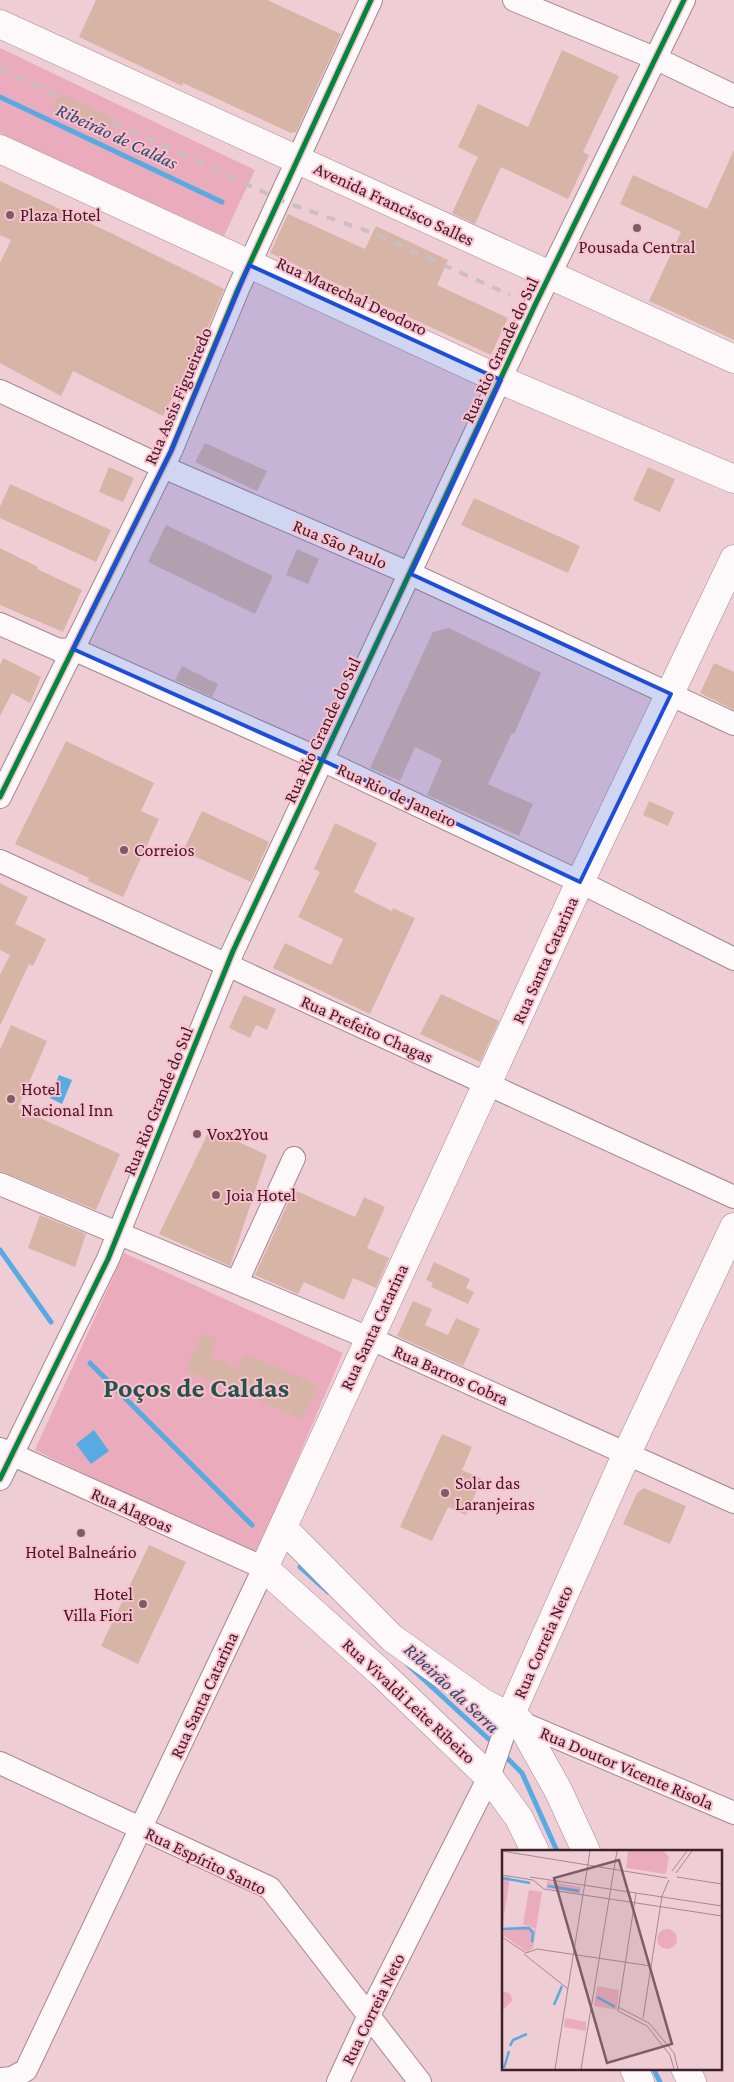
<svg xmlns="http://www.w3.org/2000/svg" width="734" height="2082" viewBox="0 0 734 2082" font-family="'Crimson Pro',serif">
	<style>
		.green { fill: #eaabbc }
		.water { fill: #58aae2 }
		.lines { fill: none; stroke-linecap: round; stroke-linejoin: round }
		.stream { stroke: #58aae2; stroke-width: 5 }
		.building { fill: #d6b5a7 }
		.minor-casing { stroke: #a48890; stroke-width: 24 }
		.major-casing { stroke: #a48890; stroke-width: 29 }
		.minor { stroke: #fdf8f9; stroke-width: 22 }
		.major { stroke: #fdf8f9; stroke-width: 28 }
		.rail { stroke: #c9bfc1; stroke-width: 4; stroke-dasharray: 9 9; stroke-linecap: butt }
		.cycleway-casing { stroke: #fdbfce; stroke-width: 8 }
		.cycleway { stroke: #00873e; stroke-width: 5 }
		.marked { fill: #1d4ed8; fill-opacity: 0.2; stroke: #1d4ed8; stroke-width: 4; stroke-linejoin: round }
		.poi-dot { fill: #7b5d65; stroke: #fdbfce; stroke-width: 2 }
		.labels { text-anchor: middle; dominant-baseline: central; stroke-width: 4; stroke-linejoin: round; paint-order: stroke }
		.street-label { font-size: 18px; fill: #3d2129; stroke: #fdbfce }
		.poi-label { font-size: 18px; fill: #3d2129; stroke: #fdbfce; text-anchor: start }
		.water-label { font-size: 19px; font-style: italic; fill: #214e6e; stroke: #fdbfce }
		.town-label { font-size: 28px; font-weight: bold; fill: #1e564e; stroke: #fdbfce }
		.inset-river { fill: none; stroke: #58aae2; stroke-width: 2.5 }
		.inset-road { fill: none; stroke: #a88890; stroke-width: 1 }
		.view { fill: #7b5d65; fill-opacity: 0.15; stroke: #7b5d65; stroke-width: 2.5 }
		.inset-edge { fill: none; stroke: #3d2129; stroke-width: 2.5 }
	</style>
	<rect width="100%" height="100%" fill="#efcdd5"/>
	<path class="green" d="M0,48L255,170L224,236L0,133Z
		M124,1253L343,1353L257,1553L244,1550L35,1450Z"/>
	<path class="water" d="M59,1075L72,1080L62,1104L50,1098Z
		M94,1430L109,1451L91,1464L76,1444Z"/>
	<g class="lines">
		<path class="stream" d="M0,97L222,202
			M0,1250L51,1322
			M90,1363L252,1525
			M300,1567L328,1592
			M408,1665L494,1744
			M503,1754L522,1773L557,1851
			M653,2068L660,2082"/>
	</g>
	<path class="building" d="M96,0H267L341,34L296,132L291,133L183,83L182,86L79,37Z
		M562,50L619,76L583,152L589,155L568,199L501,167L475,224L452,213L478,157L458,147L478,104L528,127Z
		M60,93L114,119L107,134L53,108Z
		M734,150V340L649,301L681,232L620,204L633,175L707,209Z
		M0,181L109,232L224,289L206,332L163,416L73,371L61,396L0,363V263L11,240L0,235Z
		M288,214L365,249L376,226L448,260L437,285L508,318L491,355L270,253Z
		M205,443L267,471L257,491L195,462Z
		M109,467L134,478L123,502L99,492Z
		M648,467L675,479L660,512L633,500Z
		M10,484L111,530L96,562L0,518V507Z
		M474,498L580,546L568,573L461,525Z
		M166,525L273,576L255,614L148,562Z
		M0,548L38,567L37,569L82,590L63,632L0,605Z
		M297,549L319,559L308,584L286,575Z
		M449,628L541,673L514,734L512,733L488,784L533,804L519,836L427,795L442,760L415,747L400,781L370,768L433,632Z
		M3,658L41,677L30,703L12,693L0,716V665Z
		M714,663L734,672V710L700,693Z
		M182,666L218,684L212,697L175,680Z
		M66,741L154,783L141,811L159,819L123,897L88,881L89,878L15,844Z
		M649,801L674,812L668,826L643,815Z
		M202,811L269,842L251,882L183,851Z
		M335,823L377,843L354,892L392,911L393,908L415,918L370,1014L273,968L285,943L331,965L343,939L298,917L320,872L314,869Z
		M0,883L28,897L15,924L46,939L33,966L29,964L0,1026V975L10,955L0,950Z
		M441,994L499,1021L480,1062L420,1034Z
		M244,995L276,1009L267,1030L256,1025L250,1038L229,1028Z
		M11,1025L47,1041L18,1108L120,1154L96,1210L0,1171V1050Z
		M210,1129L267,1155L230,1266L159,1234Z
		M294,1190L355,1217L364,1197L385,1207L367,1248L389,1258L376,1288L353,1278L344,1300L304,1282L298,1294L255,1275Z
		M40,1215L86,1234L75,1267L28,1248Z
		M434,1262L470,1279L466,1288L474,1292L468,1304L431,1287L433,1283L426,1280Z
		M413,1301L432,1309L425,1325L448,1335L456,1318L480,1329L463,1366L397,1336Z
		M202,1333L217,1340L210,1356L238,1369L245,1354L318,1385L302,1419L186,1370Z
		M442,1434L472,1447L462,1470L482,1479L466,1515L448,1507L432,1541L400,1527Z
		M644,1488L686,1506L670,1544L623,1524L637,1493Z
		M149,1545L186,1562L138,1664L101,1646Z"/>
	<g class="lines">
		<g class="minor-casing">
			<path id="minor" d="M514,0L657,59L734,96
				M0,391L163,467L411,574L734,724
				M0,624L59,650L73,649L322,760L580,882L734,959
				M0,797L171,451L238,289L371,0
				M0,861L734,1197
				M0,1184L369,1338L734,1502
				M237,1282L294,1158
				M0,1449L264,1568L26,2070L12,2078L0,2079
				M0,1479L108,1259L233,951L535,305L684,0
				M520,1722L734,1813
				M0,1763L270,1888L420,2082
				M338,2082L369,2015L489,1777L510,1716"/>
		</g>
		<g class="major-casing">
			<path id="major" d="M0,24L734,359
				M0,149L501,380L734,479
				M283,1528L392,1638L482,1702L520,1722L558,1790L586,1851
				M510,1716L627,1453L734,1227
				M535,1851L519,1818L489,1777L381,1673L264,1568L580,882L734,559
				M634,2068L640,2082
				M685,2068L692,2082"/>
		</g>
		<use href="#minor" class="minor"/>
		<use href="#major" class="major"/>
		<path class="rail" d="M0,68L58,96
			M113,122L287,203L373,233L510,295"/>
		<g class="cycleway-casing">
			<path id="cycleway" d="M0,797L171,451L238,289L371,0
				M0,1479L108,1259L233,951L535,305L684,0"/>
		</g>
		<use href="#cycleway" class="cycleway"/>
	</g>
	<path class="marked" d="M249,265L501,380L411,574L671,694L580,882L322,760L73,649L171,451Z"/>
	<g class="poi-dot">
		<circle cx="10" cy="215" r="5"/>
		<circle cx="637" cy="228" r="5"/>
		<circle cx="124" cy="850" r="5"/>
		<circle cx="11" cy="1099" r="5"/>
		<circle cx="197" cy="1134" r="5"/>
		<circle cx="216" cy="1195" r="5"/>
		<circle cx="445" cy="1493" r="5"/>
		<circle cx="81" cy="1533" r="5"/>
		<circle cx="143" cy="1604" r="5"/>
	</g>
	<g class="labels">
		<g class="street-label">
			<text transform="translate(394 204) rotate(25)">Avenida Francisco Salles</text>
			<text transform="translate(352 296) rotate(25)">Rua Marechal Deodoro</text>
			<text transform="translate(500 350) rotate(-65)">Rua Rio Grande do Sul</text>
			<text transform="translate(178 396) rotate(-67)">Rua Assis Figueiredo</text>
			<text transform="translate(340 544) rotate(23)">Rua São Paulo</text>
			<text transform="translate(322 730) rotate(-65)">Rua Rio Grande do Sul</text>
			<text transform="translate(397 795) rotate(25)">Rua Rio de Janeiro</text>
			<text transform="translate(545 960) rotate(-66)">Rua Santa Catarina</text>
			<text transform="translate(367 1029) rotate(24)">Rua Prefeito Chagas</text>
			<text transform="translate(158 1101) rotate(-68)">Rua Rio Grande do Sul</text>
			<text transform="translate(374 1327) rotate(-65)">Rua Santa Catarina</text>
			<text transform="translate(451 1375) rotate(24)">Rua Barros Cobra</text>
			<text transform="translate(132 1510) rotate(24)">Rua Alagoas</text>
			<text transform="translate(543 1642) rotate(-66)">Rua Correia Neto</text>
			<text transform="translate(204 1695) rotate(-65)">Rua Santa Catarina</text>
			<text transform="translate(409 1701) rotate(43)">Rua Vivaldi Leite Ribeiro</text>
			<text transform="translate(627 1768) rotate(23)">Rua Doutor Vicente Risola</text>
			<text transform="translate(206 1861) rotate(26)">Rua Espírito Santo</text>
			<text transform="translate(373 2009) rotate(-64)">Rua Correia Neto</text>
		</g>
		<g class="poi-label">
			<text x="20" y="215">Plaza Hotel</text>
			<text x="637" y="247" text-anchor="middle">Pousada Central</text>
			<text x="134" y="850">Correios</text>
			<text x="21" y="1089">Hotel<tspan x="21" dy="21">Nacional Inn</tspan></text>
			<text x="207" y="1134">Vox2You</text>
			<text x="226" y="1195">Joia Hotel</text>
			<text x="455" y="1483">Solar das<tspan x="455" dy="21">Laranjeiras</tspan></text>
			<text x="81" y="1552" text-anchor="middle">Hotel Balneário</text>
			<text x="133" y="1594" text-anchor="end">Hotel<tspan x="133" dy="21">Villa Fiori</tspan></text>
		</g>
		<g class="water-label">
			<text transform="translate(117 136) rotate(25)">Ribeirão de Caldas</text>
			<text transform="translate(452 1688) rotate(43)">Ribeirão da Serra</text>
		</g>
		<g class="town-label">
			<text x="196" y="1387">Poços de Caldas</text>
		</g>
	</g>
	<g transform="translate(502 1850)">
		<rect width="220" height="220" fill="#efcdd5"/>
		<path d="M126,1H162L167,7L164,24L124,18ZM0,26L8,27L0,79ZM45,31L79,37L78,44L44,38ZM27,40L40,42L34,79L21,74ZM22,76L34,80L31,98L25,102L1,85L2,78ZM155 89a10 10 0 1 1 20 0a10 10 0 1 1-20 0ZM95,136L117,140L115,160L92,156ZM0,141L7,143L11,150L0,161ZM63,168L84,172V181L62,177Z" fill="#eaabbc"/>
		<path class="inset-river" d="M0,28L28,33M46,36L77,41M0,79L27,78L31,83L30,92M95,147L113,157M52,155L60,136M8,196L11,190L25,184M2,218L7,201"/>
		<path class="inset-road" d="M0,1L165,28M170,21L185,1M174,23L190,1M0,25L31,30L42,39L220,66M28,27L220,56M175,27L220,34M134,43L116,161L145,176L168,205L172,219M160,46L167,30M0,87L24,103L35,99L149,116M22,104L66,139M116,157L147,173L172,203L176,219M141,168L160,46M53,219L88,1M79,219L115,1"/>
		<path class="view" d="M117,10L170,194L105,213L52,28Z"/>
		<rect width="220" height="220" class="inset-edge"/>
	</g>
</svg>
